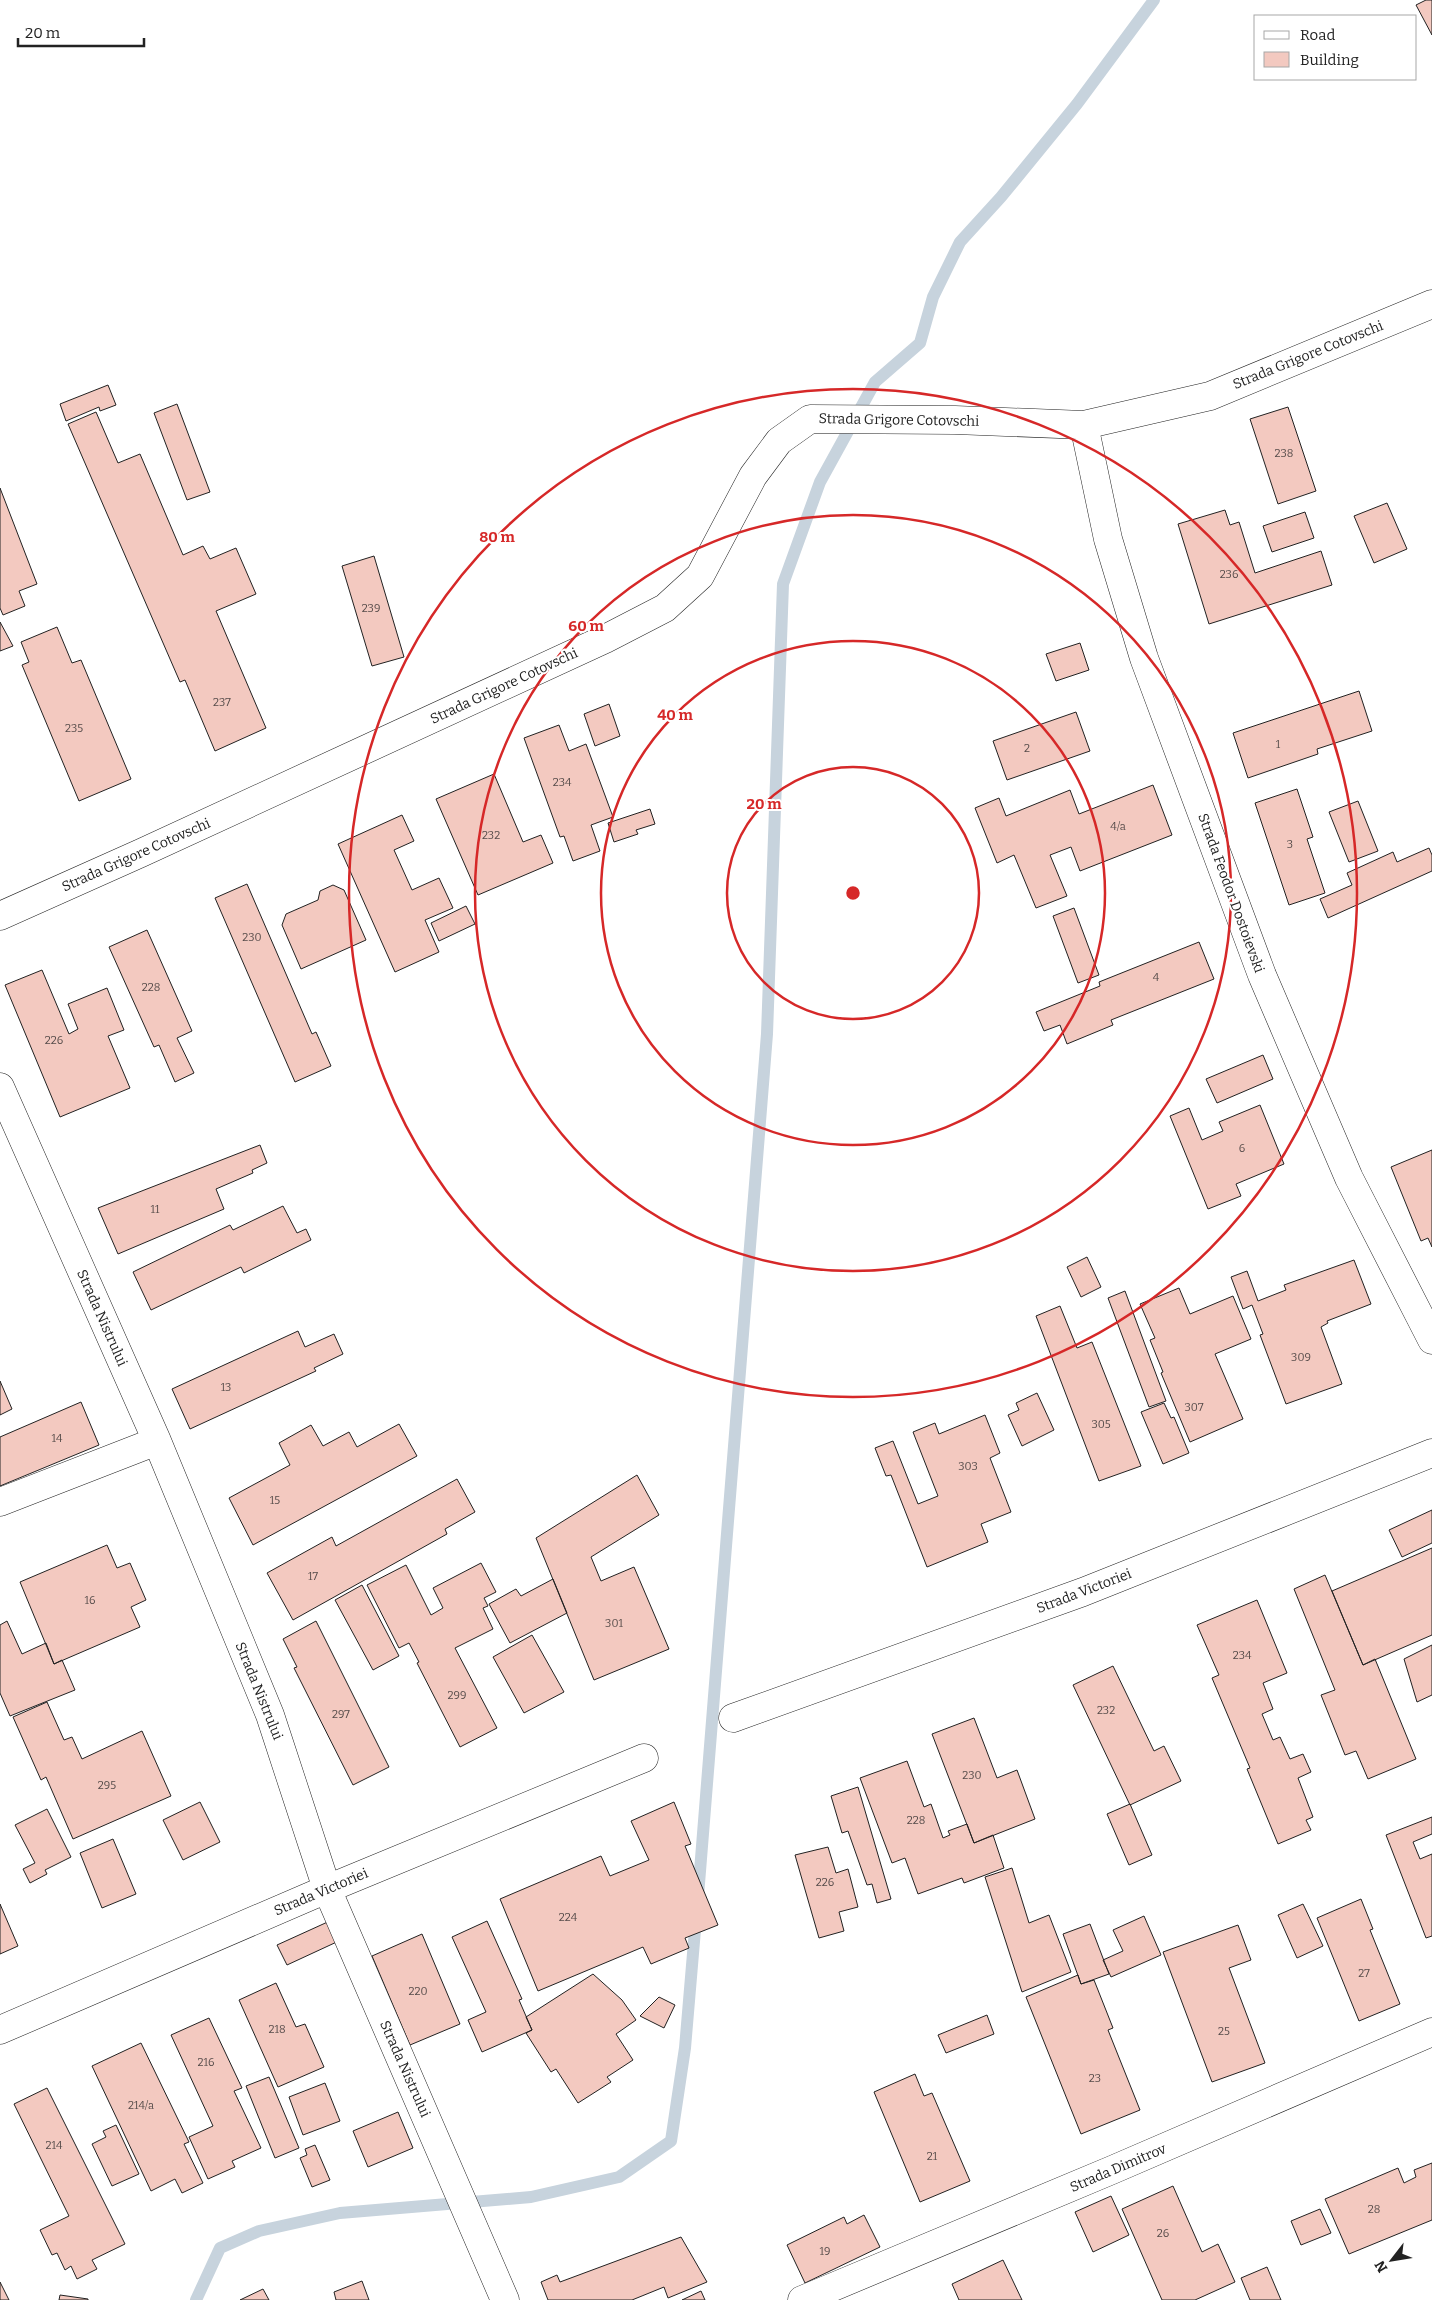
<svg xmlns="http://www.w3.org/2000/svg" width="1432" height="2300" viewBox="0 0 1432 2300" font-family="Bitter,serif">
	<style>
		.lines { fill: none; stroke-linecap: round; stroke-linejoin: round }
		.stream { stroke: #c7d3dd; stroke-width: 12 }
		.building { fill: #f3c9c0; stroke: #222 }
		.minor-casing { stroke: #222; stroke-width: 29 }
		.minor { stroke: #fff; stroke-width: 28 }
		.ring { fill: none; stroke: #d62828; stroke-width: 2.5 }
		.labels { text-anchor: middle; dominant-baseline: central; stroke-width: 4; stroke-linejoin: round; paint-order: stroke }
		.number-label { font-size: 11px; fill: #564c4a }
		.street-label { font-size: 14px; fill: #222; stroke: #fff }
		.centre { fill: #d62828; stroke: #fff; stroke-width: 2.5 }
		.ring-label { font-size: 15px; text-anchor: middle; font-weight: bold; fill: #d62828; stroke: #fff; stroke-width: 4; stroke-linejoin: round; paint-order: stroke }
	</style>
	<rect width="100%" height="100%" fill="#fff"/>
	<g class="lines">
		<path class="stream" d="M698,1896L767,1034L783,584L820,482L875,382L920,343L933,297L960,242L1001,197L1077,104L1154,0
			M196,2300L220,2248L259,2231L340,2213L531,2197L619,2177L671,2141L685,2048L696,1918"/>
	</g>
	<path class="building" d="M1426,0H1432V35L1416,5Z
		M108,385L116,405L100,411L99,407L66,421L60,404Z
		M177,404L210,492L187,500L154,413Z
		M1288,407L1316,491L1278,504L1250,419Z
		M96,412L118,463L140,454L183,555L203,546L210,559L236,548L256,594L216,611L266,728L215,751L185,680L180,682L68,424Z
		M0,488L37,584L19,591L25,606L3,615L0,608Z
		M1387,503L1407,549L1374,563L1354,516Z
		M1225,510L1230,525L1239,522L1255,573L1321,551L1332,585L1209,624L1178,524Z
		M1305,512L1314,538L1272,552L1263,526Z
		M374,556L404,657L372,666L342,566Z
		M0,622L13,646L0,651Z
		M57,627L72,663L81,660L131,779L79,801L22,665L29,662L21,642Z
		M1080,643L1089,670L1056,681L1046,654Z
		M1359,691L1372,731L1317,749L1318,754L1248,778L1233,733Z
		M609,704L620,736L595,746L584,714Z
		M1076,712L1090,751L1007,780L993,741Z
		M559,725L569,751L586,744L613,817L591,825L600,851L573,861L564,836L560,837L524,738Z
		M494,774L523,842L541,835L553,863L478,895L436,799Z
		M1153,785L1172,835L1080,871L1071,847L1050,855L1067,896L1036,908L1014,855L997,863L975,808L999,798L1006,816L1070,790L1079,814Z
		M1297,789L1313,837L1307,839L1325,893L1289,905L1255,803Z
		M1358,801L1378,851L1349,862L1329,812Z
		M650,809L655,824L636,830L638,834L614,842L608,823Z
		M402,815L414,841L394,850L412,890L439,878L453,908L425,920L439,952L395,972L338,844Z
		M1429,848L1432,855V871L1328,918L1320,899L1352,885L1347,873L1393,852L1397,862Z
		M247,884L312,1034L316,1032L331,1066L295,1082L215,898Z
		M333,885L344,890L366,940L301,969L282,925L286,914L318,900L320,891Z
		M466,906L475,924L439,941L431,923Z
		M1074,908L1099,975L1078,983L1053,916Z
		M147,930L192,1031L177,1038L194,1073L175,1082L159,1045L154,1047L109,947Z
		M1199,942L1214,979L1111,1020L1113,1025L1067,1044L1060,1025L1044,1031L1036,1012L1100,986L1099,982Z
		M42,970L69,1034L78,1029L68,1004L107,988L124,1030L108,1036L130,1088L60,1117L5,985Z
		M1263,1055L1273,1079L1217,1103L1206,1079Z
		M1260,1105L1284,1164L1236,1184L1241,1196L1208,1209L1170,1116L1189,1108L1202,1140L1223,1131L1219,1122Z
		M260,1145L267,1163L252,1170L253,1173L216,1189L224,1209L118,1254L98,1208Z
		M1432,1150V1247L1428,1238L1421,1241L1391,1167Z
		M283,1206L297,1233L306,1229L311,1240L244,1273L241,1267L151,1310L133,1272L230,1225L233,1230Z
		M1087,1257L1101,1287L1081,1297L1067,1267Z
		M1354,1260L1371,1304L1327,1321L1328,1323L1321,1327L1342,1384L1286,1404L1260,1335L1263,1334L1252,1305L1243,1309L1231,1277L1247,1271L1258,1301L1286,1290L1284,1285Z
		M1179,1288L1190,1314L1233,1296L1251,1339L1215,1354L1243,1419L1190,1442L1161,1373L1163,1372L1150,1340L1155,1338L1140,1304Z
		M1125,1291L1166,1401L1149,1407L1108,1298Z
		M1060,1306L1077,1348L1092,1342L1141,1466L1099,1481L1036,1316Z
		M298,1331L305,1347L334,1334L343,1354L314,1368L316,1371L190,1429L172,1389Z
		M0,1381L12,1409L0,1415Z
		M1037,1393L1054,1430L1022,1446L1008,1415L1019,1410L1016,1403Z
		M81,1402L99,1445L0,1486V1437Z
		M1164,1403L1171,1418L1174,1417L1189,1453L1163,1464L1141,1412Z
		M985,1415L1000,1453L990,1458L1011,1512L981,1524L988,1542L927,1567L891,1475L886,1476L875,1448L893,1441L918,1504L938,1496L913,1432L935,1423L939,1434Z
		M399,1424L417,1456L253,1545L229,1498L290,1465L279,1443L311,1425L323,1446L349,1432L357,1447Z
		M637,1475L659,1515L591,1557L601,1581L634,1567L669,1649L594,1680L536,1538Z
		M457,1479L475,1512L445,1529L447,1534L293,1620L267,1573L332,1537L336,1546Z
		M1432,1510V1543L1402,1557L1389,1530Z
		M107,1545L117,1568L130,1563L146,1600L131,1607L140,1627L54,1664L20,1582Z
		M1432,1548V1635L1363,1665L1332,1591Z
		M481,1563L496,1592L484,1598L488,1606L483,1608L493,1629L455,1648L497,1728L460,1747L417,1663L419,1662L409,1643L399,1648L367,1585L406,1565L431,1615L443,1608L433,1588Z
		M1325,1575L1363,1665L1375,1659L1416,1759L1368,1779L1356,1751L1345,1755L1321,1695L1335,1690L1294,1589Z
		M553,1579L567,1613L510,1643L489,1604L516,1589L521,1596Z
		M362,1585L399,1656L373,1670L335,1600Z
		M1257,1600L1287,1673L1263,1683L1273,1709L1262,1714L1273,1740L1280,1737L1290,1759L1303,1754L1311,1772L1298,1778L1313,1817L1306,1820L1311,1830L1278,1844L1247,1769L1250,1768L1212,1678L1219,1675L1197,1625Z
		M7,1621L22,1654L46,1643L54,1664L62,1660L75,1690L10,1716L0,1693V1625Z
		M316,1621L389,1767L353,1785L294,1668L297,1667L283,1639Z
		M532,1635L564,1692L524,1713L493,1657Z
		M1432,1645V1695L1417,1702L1404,1659Z
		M1113,1666L1154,1751L1164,1746L1181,1781L1130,1805L1073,1685Z
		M47,1702L64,1740L72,1737L82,1759L142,1731L171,1796L73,1839L46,1777L41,1780L13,1717Z
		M974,1718L997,1778L1017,1770L1035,1819L974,1843L932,1734Z
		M907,1761L924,1807L931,1804L943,1838L950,1835L948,1831L967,1824L974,1843L993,1835L1004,1868L964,1883L962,1878L918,1894L905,1858L892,1863L860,1778Z
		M858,1787L891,1899L877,1903L872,1884L867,1885L848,1831L842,1833L831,1796Z
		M200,1802L220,1842L183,1860L163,1820Z
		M674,1802L691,1844L685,1846L718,1925L685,1938L689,1948L651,1964L643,1947L538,1991L500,1899L601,1856L610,1876L649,1860L631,1821Z
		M1130,1804L1152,1855L1129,1865L1107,1814Z
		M47,1809L71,1857L45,1870L47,1874L30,1883L23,1869L35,1863L15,1825Z
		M1432,1817V1834L1413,1842L1420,1859L1432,1854V1936L1426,1938L1386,1835Z
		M113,1839L136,1894L102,1908L80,1853Z
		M828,1847L836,1873L848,1869L858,1907L839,1912L844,1931L819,1938L795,1855Z
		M1012,1868L1029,1923L1049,1915L1071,1972L1022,1992L985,1877Z
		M1361,1899L1373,1929L1370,1930L1400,2004L1359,2021L1317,1918Z
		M0,1904L18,1946L0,1954Z
		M1303,1904L1323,1946L1297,1958L1278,1915Z
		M1144,1916L1161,1955L1111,1977L1103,1960L1123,1951L1113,1930Z
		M332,1920L341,1940L287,1965L277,1945Z
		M487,1921L522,1999L519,2000L532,2030L482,2052L468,2020L486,2012L452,1937Z
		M1090,1924L1109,1974L1081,1984L1063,1934Z
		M1238,1925L1251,1960L1229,1968L1265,2063L1212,2082L1163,1952Z
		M422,1934L460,2024L410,2045L372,1956Z
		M593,1974L622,2000L636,2020L616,2034L633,2060L607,2077L611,2082L578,2103L556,2069L551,2072L526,2033L532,2030L526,2017Z
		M1078,1975L1081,1984L1094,1980L1113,2028L1108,2030L1140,2110L1081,2134L1026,1997Z
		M276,1983L296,2027L305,2024L324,2067L278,2087L239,2000Z
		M659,1997L675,2005L664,2028L640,2016Z
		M987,2015L994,2034L946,2053L938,2035Z
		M209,2018L242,2088L234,2091L261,2148L232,2161L235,2167L208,2179L189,2137L213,2126L171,2035Z
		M141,2043L189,2142L184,2144L203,2183L182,2193L175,2179L151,2191L92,2066Z
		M915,2074L924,2096L932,2093L970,2181L920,2202L874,2092Z
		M269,2077L299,2148L275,2158L246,2086Z
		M325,2083L340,2121L303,2135L289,2097Z
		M47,2088L125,2244L92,2260L97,2269L77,2279L71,2266L65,2270L57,2253L52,2255L40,2230L69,2216L14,2104Z
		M398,2112L413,2148L368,2167L353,2131Z
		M116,2125L139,2174L112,2186L92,2144L106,2137L103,2131Z
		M315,2145L330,2180L312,2187L300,2158L307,2155L305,2149Z
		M1432,2163V2220L1349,2254L1325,2199L1398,2168L1404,2183L1416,2177L1414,2170Z
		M1173,2186L1202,2252L1218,2244L1235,2282L1195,2300H1162L1122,2209Z
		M1111,2196L1129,2235L1093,2252L1075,2212Z
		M1320,2209L1331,2233L1301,2245L1291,2221Z
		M864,2215L880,2247L805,2283L787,2245L844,2217L847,2224Z
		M681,2237L707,2282L668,2298L664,2287L632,2300H548L541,2282L557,2275L560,2282Z
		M1003,2260L1022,2300H959L952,2284Z
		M1267,2267L1281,2300H1250L1241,2278Z
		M362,2281L369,2300H336L334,2292Z
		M0,2282L9,2300H0Z
		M263,2289L269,2300H240Z
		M701,2291L705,2300H682Z
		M60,2295L88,2299V2300H59Z"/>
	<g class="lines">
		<g class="minor-casing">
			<path id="minor" d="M1084,425L1108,539L1144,658L1262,975L1349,1178L1432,1340
				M0,916L141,853L605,639L665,608L700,576L753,476L779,441L810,419L955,420L1084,425L1210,396L1432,304
				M0,1087L157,1441L270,1715L327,1889L505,2300
				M0,1502L157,1441
				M733,1718L1083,1592L1432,1453
				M0,2030L327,1889L644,1758
				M802,2300L1112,2170L1432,2032"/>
		</g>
		<use href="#minor" class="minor"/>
	</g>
	<g class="ring">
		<circle cx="853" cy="893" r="126"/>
		<circle cx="853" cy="893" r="252"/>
		<circle cx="853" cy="893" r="378"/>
		<circle cx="853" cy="893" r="504"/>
	</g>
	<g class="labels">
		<g class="number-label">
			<text x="1284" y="453">238</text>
			<text x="1229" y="574">236</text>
			<text x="371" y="608">239</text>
			<text x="222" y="702">237</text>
			<text x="74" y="728">235</text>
			<text x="1278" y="744">1</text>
			<text x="1027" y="748">2</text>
			<text x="562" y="782">234</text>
			<text x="1118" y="826">4/a</text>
			<text x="491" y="835">232</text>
			<text x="1290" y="844">3</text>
			<text x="252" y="937">230</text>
			<text x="1156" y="977">4</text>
			<text x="151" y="987">228</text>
			<text x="54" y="1040">226</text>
			<text x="1242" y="1148">6</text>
			<text x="155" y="1209">11</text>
			<text x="1301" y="1357">309</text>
			<text x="226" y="1387">13</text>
			<text x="1194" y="1407">307</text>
			<text x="1101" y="1424">305</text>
			<text x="57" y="1438">14</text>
			<text x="968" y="1466">303</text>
			<text x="275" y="1500">15</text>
			<text x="313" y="1576">17</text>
			<text x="90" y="1600">16</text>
			<text x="614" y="1623">301</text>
			<text x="1242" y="1655">234</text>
			<text x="457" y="1695">299</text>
			<text x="1106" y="1710">232</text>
			<text x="341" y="1714">297</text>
			<text x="972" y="1775">230</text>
			<text x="107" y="1785">295</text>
			<text x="916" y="1820">228</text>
			<text x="825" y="1882">226</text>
			<text x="568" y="1917">224</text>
			<text x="1364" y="1973">27</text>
			<text x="418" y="1991">220</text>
			<text x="277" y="2029">218</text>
			<text x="1224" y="2031">25</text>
			<text x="206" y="2062">216</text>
			<text x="1095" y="2078">23</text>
			<text x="141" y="2105">214/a</text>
			<text x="54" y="2145">214</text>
			<text x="932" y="2156">21</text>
			<text x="1374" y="2209">28</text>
			<text x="1163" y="2233">26</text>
			<text x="825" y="2251">19</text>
		</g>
		<g class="street-label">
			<text transform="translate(1308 355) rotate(-22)">Strada Grigore Cotovschi</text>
			<text transform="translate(899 420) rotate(1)">Strada Grigore Cotovschi</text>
			<text transform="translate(504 686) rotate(-25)">Strada Grigore Cotovschi</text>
			<text transform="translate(136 855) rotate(-24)">Strada Grigore Cotovschi</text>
			<text transform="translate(1231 893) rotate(70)">Strada Feodor Dostoievski</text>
			<text transform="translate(102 1318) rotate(66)">Strada Nistrului</text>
			<text transform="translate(1084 1591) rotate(-21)">Strada Victoriei</text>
			<text transform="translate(259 1691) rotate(68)">Strada Nistrului</text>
			<text transform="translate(321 1892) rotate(-23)">Strada Victoriei</text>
			<text transform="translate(405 2069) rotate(66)">Strada Nistrului</text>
			<text transform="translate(1118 2168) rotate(-23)">Strada Dimitrov</text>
		</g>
	</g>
	<circle cx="853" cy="893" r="8" class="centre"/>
	<g class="ring-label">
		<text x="497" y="542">80 m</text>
		<text x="586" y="631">60 m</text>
		<text x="675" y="720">40 m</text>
		<text x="764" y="809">20 m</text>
	</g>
	<rect x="1254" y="15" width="162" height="65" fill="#ffffff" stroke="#a7a7a7"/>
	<rect x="1264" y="31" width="25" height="8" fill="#ffffff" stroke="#a7a7a7"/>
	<text x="1300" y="40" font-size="15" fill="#222222">Road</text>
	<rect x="1264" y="52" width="25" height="15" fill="#f3c9c0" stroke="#a7a7a7"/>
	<text x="1300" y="65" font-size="15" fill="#222222">Building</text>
	<g transform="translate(1392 2260) rotate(239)" stroke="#ffffff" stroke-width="4" paint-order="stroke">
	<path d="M0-4L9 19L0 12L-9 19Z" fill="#222222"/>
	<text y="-8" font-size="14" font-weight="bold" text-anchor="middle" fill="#222222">N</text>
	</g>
	<path d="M18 38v8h126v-8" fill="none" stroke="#222222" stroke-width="2.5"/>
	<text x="25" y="38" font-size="15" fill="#222222" stroke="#ffffff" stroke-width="4" paint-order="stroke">20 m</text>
</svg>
